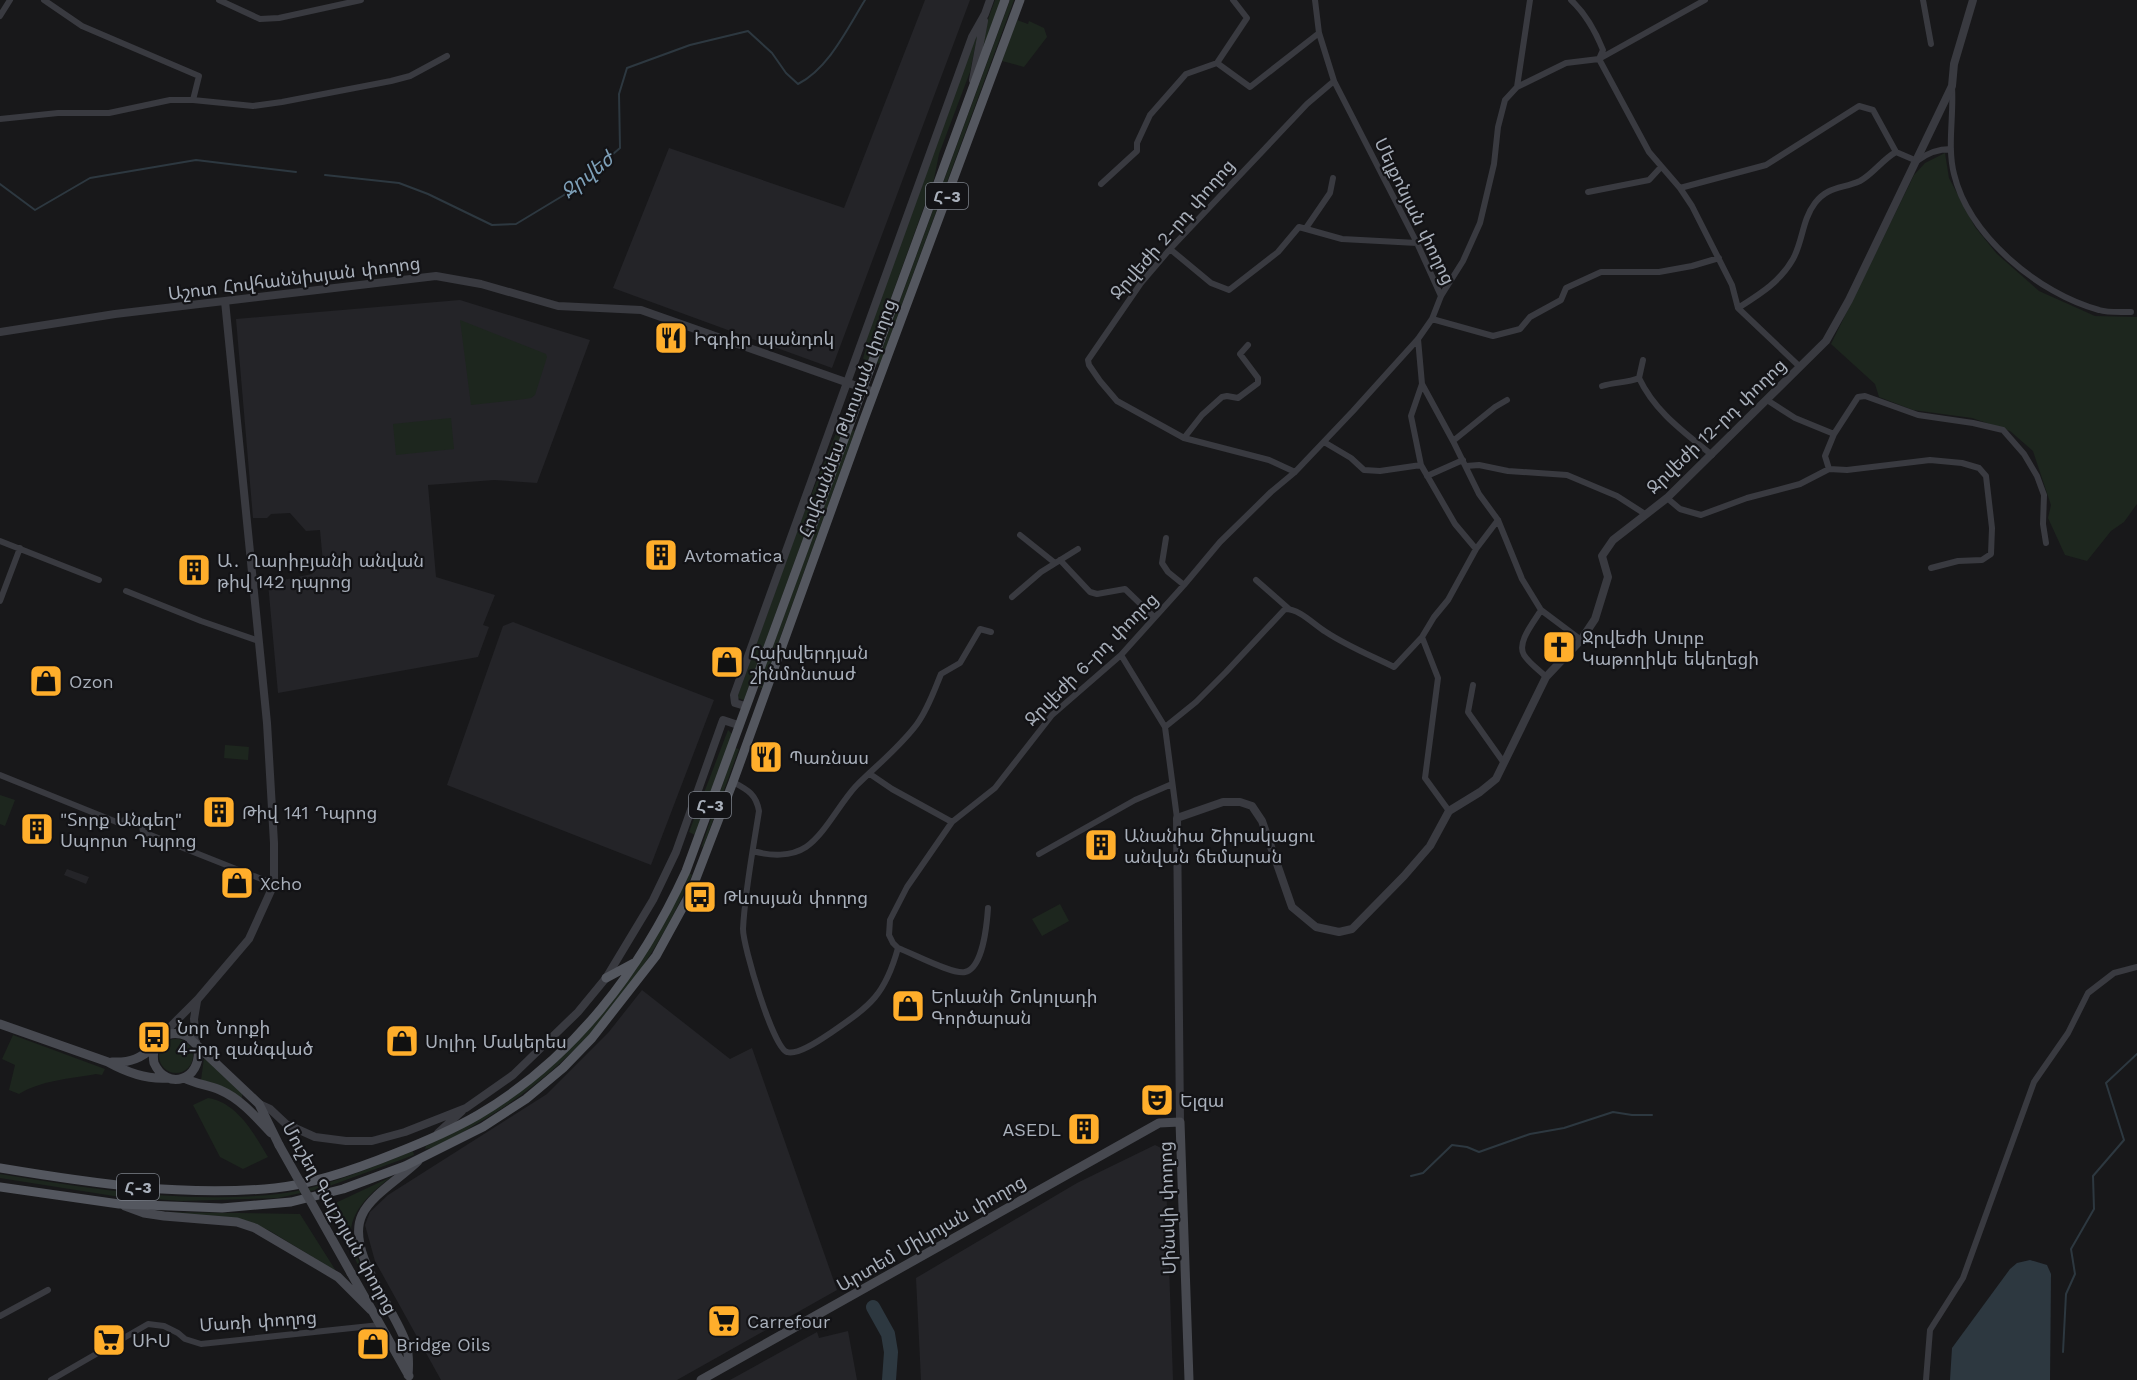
<svg xmlns="http://www.w3.org/2000/svg" width="2137" height="1380" viewBox="0 0 2137 1380" font-family="'Work Sans','Noto Sans Armenian',sans-serif">
	<style>
		.built { fill: #242428 }
		.green { fill: #1d261e }
		.water { fill: #2d3840 }
		.lines { fill: none; stroke-linecap: round; stroke-linejoin: round }
		.stream { stroke: #2d3840; stroke-width: 2 }
		.river { stroke: #2d3840; stroke-width: 14 }
		.minor { stroke: #393a40; stroke-width: 6 }
		.tertiary { stroke: #393a40; stroke-width: 8 }
		.secondary { stroke: #474950; stroke-width: 9 }
		.primary { stroke: #54575f; stroke-width: 9 }
		.secondary-bridge { stroke: #474950; stroke-width: 9 }
		.labels { text-anchor: middle; dominant-baseline: central; stroke-width: 4.5; stroke-linejoin: round; paint-order: stroke }
		.shield { fill: #131316; stroke: #7c818a; stroke-width: 1.5 }
		.shield-label { font-size: 16px; font-weight: bold; fill: #a9b0bb }
		.street-label { font-size: 18px; fill: #a9b0bb; stroke: #131316 }
		.poi-label { font-size: 18px; fill: #a9b0bb; stroke: #131316; text-anchor: start }
		.water-label { font-size: 20px; font-style: italic; fill: #7ea0b8; stroke: #131316 }
	</style>
	<rect width="100%" height="100%" fill="#18181a"/>
	<path class="built" d="M925,0H970L832,368L613,288L669,148L844,208Z
		M460,300L590,340L537,483L494,480L428,485L436,577L495,595L483,625L489,627L478,657L278,693L268,583L312,574L323,563L320,530L306,531L290,513L271,514L267,518H253L236,319Z
		M513,622L714,700L651,865L447,785L503,626Z
		M67,869L89,877L86,884L64,875Z
		M642,990L730,1059L752,1048L837,1290L677,1380H441L375,1261L365,1225L370,1212L388,1195L547,1094L608,1033Z
		M1155,1145L1165,1150L1173,1380H921L916,1278L1077,1183Z
		M848,1331L857,1380H730L817,1332L819,1338Z"/>
	<path class="green" d="M995,0H1001L980,55L987,22Z
		M1010,0H1014L880,364L877,363Z
		M1017,20L1028,24L1029,21L1044,28L1047,37L1024,67L1002,61Z
		M978,33L970,72L939,154L934,179L869,359L865,361L863,358L866,348V336L915,205L974,37Z
		M1945,153L1949,178L1975,227L1997,254L2039,291L2095,316L2137,317V504L2124,522L2111,531L2087,561L2065,555L2048,518L2051,505L2033,451L2010,431L1972,418L1913,410L1879,397L1875,384L1831,344L1914,175L1925,163Z
		M460,320L546,354L547,357L535,395L531,398L525,399L471,405Z
		M451,418L454,449L396,455L393,424Z
		M852,430L855,431L762,688L758,687Z
		M836,433L841,435L744,700L737,698L798,528Z
		M728,730L732,734L695,835L689,832Z
		M225,745L249,747L248,760L224,758Z
		M735,748L739,749L704,845L701,848Z
		M0,795L15,800L5,826L0,824Z
		M689,873L692,875C649,976 575,1068 478,1123C463,1132 442,1147 425,1149L426,1146L478,1119L592,1025Z
		M1060,904L1069,921L1042,936L1032,919Z
		M13,1035L105,1069L102,1075L96,1074C69,1079 42,1080 19,1094L9,1090L15,1065L2,1059Z
		M159 1056a17 17 0 1 1 34 0a17 17 0 1 1-34 0Z
		M204,1058L242,1093V1098L217,1084L201,1080Z
		M208,1098C237,1102 255,1135 268,1157L243,1169L220,1157L193,1105Z
		M413,1151L414,1155L324,1188L278,1198L181,1201L114,1196L0,1178V1174C92,1189 184,1204 278,1194C324,1188 370,1168 413,1151Z
		M393,1176C376,1188 352,1208 351,1231C351,1243 357,1256 361,1267H359L329,1206Z
		M160,1212L300,1214L336,1271L270,1231L248,1221Z"/>
	<path class="water" d="M2030,1260L2047,1265L2051,1274L2050,1380H1950L1952,1348L2010,1269L2017,1263Z"/>
	<g class="lines">
		<path class="stream" d="M325,175L399,183L428,194L492,225L516,224L569,192L620,148L619,94L627,68L690,45L748,31L772,53L786,73L798,84C829,68 847,29 865,0
			M0,184L35,210L90,178L196,160L296,172
			M1411,1176L1423,1173L1452,1145L1467,1147L1479,1152L1530,1134L1564,1128L1613,1112L1632,1115H1652
			M2063,1352L2066,1294L2075,1274L2071,1249L2094,1209L2093,1176L2124,1140L2106,1083L2137,1054"/>
		<path class="river" d="M873,1307L888,1334L891,1352L889,1380"/>
		<path class="minor" d="M44,0L82,26L199,76L193,100
			M219,0L260,19L279,18L361,0
			M1315,0L1319,33L1334,81L1417,243L1441,296
			M1571,0C1586,14 1595,30 1603,50L1599,59L1649,152L1680,188L1692,206L1732,285L1738,308L1799,366
			M1923,0L1931,44
			M0,16L10,0
			M1217,63L1247,18L1233,0
			M1517,87L1530,0
			M1952,87C1954,116 1947,146 1954,174C1969,236 2039,294 2099,310C2109,313 2121,312 2131,312
			M0,119L58,113H109L170,100H193L253,106L282,102L391,81L410,76L447,56
			M1101,184L1137,151V143L1150,115L1186,74L1217,63L1250,87L1319,33
			M1680,188L1766,165L1859,106L1873,110L1896,152
			M1588,192L1649,180L1661,167
			M1306,228L1330,193L1333,178
			M1170,249L1211,283L1229,290L1278,252L1299,227L1342,239L1417,243
			M1738,308C1760,294 1780,282 1793,259C1803,241 1802,220 1815,203C1828,186 1842,189 1860,181C1873,174 1883,159 1896,152L1917,161C1927,153 1937,149 1951,149
			M1432,319L1493,336L1520,329L1530,317L1561,300L1566,288L1601,272H1659L1692,266L1719,258
			M1418,339L1422,384L1453,441L1479,494L1498,520L1522,579L1541,610L1581,640
			M1643,360L1639,378C1655,412 1684,432 1712,455
			M1422,384L1411,416L1421,465L1455,524L1476,549
			M1602,386C1615,382 1627,383 1639,378
			M1767,400L1795,418L1834,434L1858,397L1865,396L1918,415L1973,423L2003,430L2024,454L2037,476L2044,495L2043,524L2046,543
			M1184,438L1202,415L1222,397L1227,396L1238,398L1258,383V378L1240,354L1248,345
			M1453,441L1495,407L1507,400
			M1324,442L1351,458L1364,470L1380,471L1421,465
			M1466,466L1479,465L1508,471L1567,475L1617,496L1645,514
			M1829,469L1825,456L1834,434
			M1295,472L1269,460L1184,438L1117,401L1100,381L1089,365L1088,360L1141,283L1170,249L1307,104L1334,81
			M1427,476L1463,460
			M1667,498L1680,509L1701,515L1747,498L1800,484L1829,469L1847,470L1930,460L1962,463L1979,468L1986,476L1992,528L1991,554L1982,560L1958,561L1931,568
			M1020,535L1055,563
			M1166,538L1162,563L1168,572L1184,585
			M0,541L99,580
			M1060,560L1090,592L1097,594L1125,589L1154,617
			M1256,580L1289,609
			M126,591L201,621L259,641
			M1012,597L1041,572L1078,549
			M0,601L20,548
			M1541,610C1535,621 1516,642 1524,655C1529,663 1539,670 1546,677
			M1422,637L1438,678L1425,778L1449,811
			M1121,655L1165,727L1177,818
			M1473,685L1468,712L1470,715L1504,763
			M1165,727L1196,702L1226,672L1285,609C1300,609 1313,624 1326,632C1347,646 1372,656 1394,667L1422,637L1434,617L1448,600L1476,549L1498,520
			M870,774L892,789L952,822
			M0,775L119,823L129,817L141,822L143,832L274,884
			M733,782C748,790 756,794 759,811C753,850 745,890 743,929C743,946 773,1048 787,1052C798,1056 823,1038 832,1032C871,1005 885,995 898,948
			M753,851C770,856 791,857 806,847C825,834 840,803 856,786C877,765 900,747 917,724C928,709 934,691 941,674L960,663L980,629L991,632
			M1039,854L1135,800L1172,784
			M988,908C987,923 983,968 965,972C953,975 912,953 898,948L893,943L889,935L890,920L907,887L952,822L995,788L1052,715L1121,655L1184,585L1220,542L1271,492L1295,472L1353,411L1418,339L1432,319L1441,296L1463,261L1480,223L1494,164L1498,127L1505,100L1517,87L1566,63L1599,59L1705,0
			M0,1316L48,1290
			M51,1380L148,1324L164,1326L178,1333L185,1339L201,1344L380,1325
			M1926,1380L1930,1330L1963,1278L2034,1082L2068,1033L2088,993L2114,973L2137,967"/>
		<path class="tertiary" d="M973,80L984,21
			M0,332L115,314L436,276L481,284L558,306L641,310L874,392
			M745,706L735,703L734,695L972,37L985,14L990,0
			M165,1036L171,1026L198,999L249,939L274,884V843L267,723L225,301
			M196,1043L194,1019L197,1001
			M259,1104L270,1109L286,1124L315,1137L346,1141H372L405,1132L466,1108L513,1075L578,1012L606,978L653,900L676,852L723,720L738,725
			M1180,1122L1177,818L1223,802H1240L1252,806L1262,821L1292,907L1316,927L1339,932L1352,929L1404,876L1430,846L1449,811L1480,792L1496,779L1546,677L1581,640L1595,619L1608,577L1602,556L1613,540L1667,498L1826,341L1849,300L1952,86L1954,64L1973,0
			M438,1133L462,1111"/>
		<path class="secondary" d="M0,1024L108,1062C126,1072 148,1080 169,1078
			M198,1048C202,1080 167,1092 154,1063C150,1041 167,1028 187,1036L259,1104L279,1145
			M112,1062C131,1063 141,1058 155,1046
			M184,1078C196,1084 208,1085 220,1090C241,1099 256,1117 271,1133
			M125,1206L144,1213L164,1216L237,1222L255,1228L338,1277L371,1310
			M351,1273L409,1376
			M408,1375C409,1364 409,1354 406,1343C395,1309 345,1251 362,1215C371,1195 402,1177 418,1161
			M701,1380L1159,1123L1180,1122L1189,1380"/>
		<path class="primary" d="M606,978L634,963
			M0,1168C90,1183 183,1197 275,1188C314,1184 359,1168 396,1153C424,1142 452,1130 478,1115C573,1059 641,970 686,871L1005,0
			M0,1187L119,1204L222,1208L291,1202L343,1189L405,1166L483,1127L526,1099L563,1068L592,1038L656,956L690,894L733,782L863,422L1020,0"/>
		<path class="secondary-bridge" d="M279,1145L351,1273"/>
	</g>
	<defs>
		<g id="restaurant-square" transform="scale(1.725)"><rect x="-9" y="-9" width="18" height="18" rx="4" fill="#ffae2b" stroke="#131316"/><path d="M-5-6h1v4h1v-4h1v4h1v-4h1v5L-1.5 .5V6h-2V.5L-5-1ZM5-6V6H3V1.5H1.5Q1.5-4 5-6Z" fill="#111"/></g>
		<g id="building-square" transform="scale(1.725)"><rect x="-9" y="-9" width="18" height="18" rx="4" fill="#ffae2b" stroke="#131316"/><path d="M-4-6H4V6H1V3H-1V6H-4ZM-2.5-4.3h1.7v1.8h-1.7ZM.8-4.3h1.7v1.8H.8ZM-2.5-1h1.7V.8h-1.7ZM.8-1h1.7V.8H.8Z" fill="#111"/></g>
		<g id="church-square" transform="scale(1.725)"><rect x="-9" y="-9" width="18" height="18" rx="4" fill="#ffae2b" stroke="#131316"/><path d="M-1.2-6h2.4v3.5h3.3v2.4h-3.3V6h-2.4V-.1h-3.3v-2.4h3.3Z" fill="#111"/></g>
		<g id="shop-square" transform="scale(1.725)"><rect x="-9" y="-9" width="18" height="18" rx="4" fill="#ffae2b" stroke="#131316"/><path d="M-5-2.5h2.3a2.7 3.5 0 0 1 5.4 0H5L5.5 6h-11ZM-1.5-2.5h3a1.5 2.3 0 0 0-3 0Z" fill="#111"/></g>
		<g id="bus-square" transform="scale(1.725)"><rect x="-9" y="-9" width="18" height="18" rx="4" fill="#ffae2b" stroke="#131316"/><path d="M-5-6H5V4H4V6H2V4H-2V6H-4V4H-5ZM-3.5-4V0h7V-4ZM-3.5 1.2v1.5H-2V1.2ZM2 1.2v1.5H3.5V1.2Z" fill="#111"/></g>
		<g id="theatre-square" transform="scale(1.725)"><rect x="-9" y="-9" width="18" height="18" rx="4" fill="#ffae2b" stroke="#131316"/><path d="M-5-5.5Q0-4 5-5.5V0Q5 5 0 6Q-5 5-5 0ZM-3.3-2.5H-1v1.5H-3.3ZM1-2.5H3.3v1.5H1ZM-2.8 1Q0 5.5 2.8 1Z" fill="#111"/></g>
		<g id="supermarket-square" transform="scale(1.725)"><rect x="-9" y="-9" width="18" height="18" rx="4" fill="#ffae2b" stroke="#131316"/><path d="M-6-5.5h2.5l.6 2H6L4.5 2H-2.5L-4.4-4H-6ZM-1.5 3.2a1.3 1.3 0 1 0 .1 0ZM3 3.2a1.3 1.3 0 1 0 .1 0Z" fill="#111"/></g>
	</defs>
	<g fill-rule="evenodd">
		<use href="#restaurant-square" x="671" y="338"/>
		<use href="#building-square" x="661" y="555"/>
		<use href="#building-square" x="194" y="570"/>
		<use href="#church-square" x="1559" y="647"/>
		<use href="#shop-square" x="727" y="662"/>
		<use href="#shop-square" x="46" y="681"/>
		<use href="#restaurant-square" x="766" y="757"/>
		<use href="#building-square" x="219" y="812"/>
		<use href="#building-square" x="37" y="829"/>
		<use href="#building-square" x="1101" y="845"/>
		<use href="#shop-square" x="237" y="883"/>
		<use href="#bus-square" x="700" y="897"/>
		<use href="#shop-square" x="908" y="1006"/>
		<use href="#bus-square" x="154" y="1037"/>
		<use href="#shop-square" x="402" y="1041"/>
		<use href="#theatre-square" x="1157" y="1100"/>
		<use href="#building-square" x="1084" y="1129"/>
		<use href="#supermarket-square" x="724" y="1321"/>
		<use href="#supermarket-square" x="109" y="1340"/>
		<use href="#shop-square" x="373" y="1344"/>
	</g>
	<g class="labels">
		<g class="shield">
			<rect x="926" y="183" width="42" height="26" rx="4.5"/>
			<rect x="689" y="792" width="42" height="26" rx="4.5"/>
			<rect x="117" y="1174" width="42" height="26" rx="4.5"/>
		</g>
		<g class="shield-label">
			<text x="947" y="196">Հ-3</text>
			<text x="710" y="805">Հ-3</text>
			<text x="138" y="1187">Հ-3</text>
		</g>
		<g class="street-label">
			<text transform="translate(1415 211) rotate(64)">Մելքոնյան փողոց</text>
			<text transform="translate(1172 229) rotate(-49)">Ջրվեժի 2-րդ փողոց</text>
			<text transform="translate(294 278) rotate(-7)">Աշոտ Հովհաննիսյան փողոց</text>
			<text transform="translate(847 418) rotate(-70)">Հովհաննես Թևոսյան փողոց</text>
			<text transform="translate(1716 426) rotate(-44)">Ջրվեժի 12-րդ փողոց</text>
			<text transform="translate(1091 659) rotate(-45)">Ջրվեժի 6-րդ փողոց</text>
			<text transform="translate(1167 1208) rotate(-92)">Մինսկի փողոց</text>
			<text transform="translate(340 1218) rotate(61)">Մուշեղ Գալշոյան փողոց</text>
			<text transform="translate(931 1233) rotate(-30)">Արտեմ Միկոյան փողոց</text>
			<text transform="translate(258 1321) rotate(-4)">Մառի փողոց</text>
		</g>
		<g class="poi-label">
			<text x="694" y="338">Իգդիր պանդոկ</text>
			<text x="684" y="555">Avtomatica</text>
			<text x="217" y="560">Ա․ Ղարիբյանի անվան<tspan x="217" dy="21">թիվ 142 դպրոց</tspan></text>
			<text x="1582" y="637">Ջրվեժի Սուրբ<tspan x="1582" dy="21">Կաթողիկե եկեղեցի</tspan></text>
			<text x="750" y="652">Հախվերդյան<tspan x="750" dy="21">շինմոնտաժ</tspan></text>
			<text x="69" y="681">Ozon</text>
			<text x="789" y="757">Պառնաս</text>
			<text x="242" y="812">Թիվ 141 Դպրոց</text>
			<text x="60" y="819">"Տորք Անգեղ"<tspan x="60" dy="21">Սպորտ Դպրոց</tspan></text>
			<text x="1124" y="835">Անանիա Շիրակացու<tspan x="1124" dy="21">անվան ճեմարան</tspan></text>
			<text x="260" y="883">Xcho</text>
			<text x="723" y="897">Թևոսյան փողոց</text>
			<text x="931" y="996">Երևանի Շոկոլադի<tspan x="931" dy="21">Գործարան</tspan></text>
			<text x="177" y="1027">Նոր Նորքի<tspan x="177" dy="21">4-րդ զանգված</tspan></text>
			<text x="425" y="1041">Սոլիդ Մակերես</text>
			<text x="1180" y="1100">Ելզա</text>
			<text x="1061" y="1129" text-anchor="end">ASEDL</text>
			<text x="747" y="1321">Carrefour</text>
			<text x="132" y="1340">ՍԻՍ</text>
			<text x="396" y="1344">Bridge Oils</text>
		</g>
		<g class="water-label">
			<text transform="translate(587 175) rotate(-39)">Ջրվեժ</text>
		</g>
	</g>
</svg>
